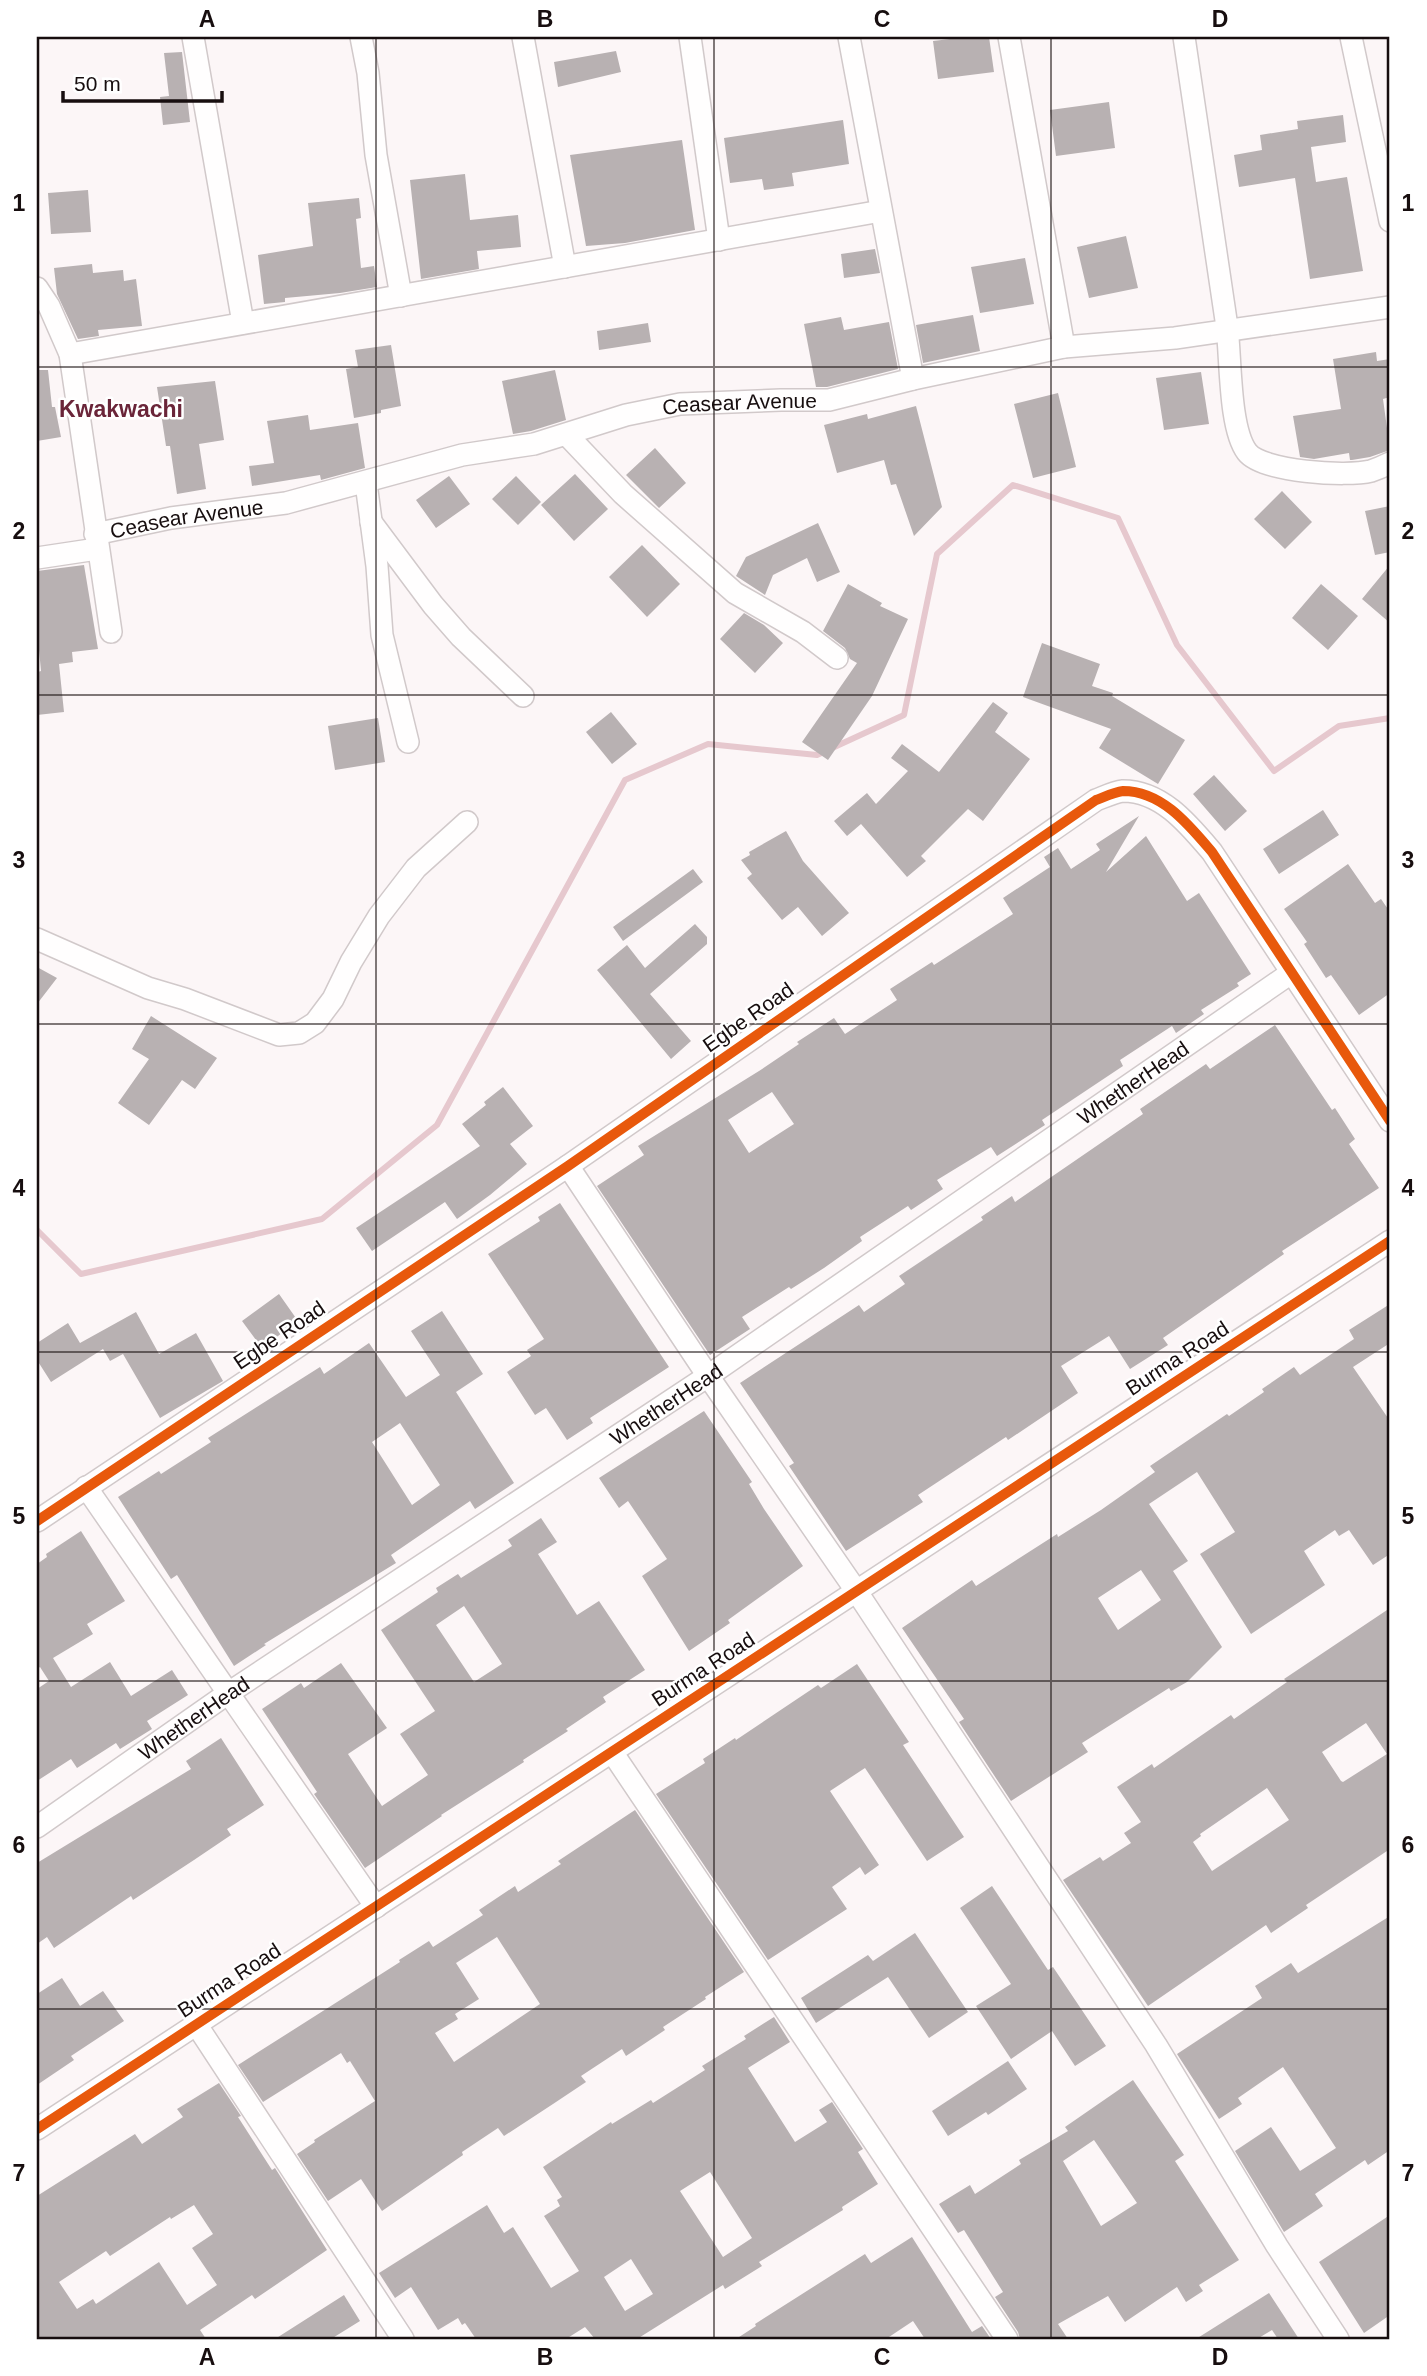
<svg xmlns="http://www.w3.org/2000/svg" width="1427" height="2376" viewBox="0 0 1427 2376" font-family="Arial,sans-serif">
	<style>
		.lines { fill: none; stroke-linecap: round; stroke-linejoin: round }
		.stream { stroke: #e6c8ce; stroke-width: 6 }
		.building { fill: #b8b1b2; fill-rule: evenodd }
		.minor-casing { stroke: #d1c9ca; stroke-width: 24 }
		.minor { stroke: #fffefe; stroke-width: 21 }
		.cycleway-casing { stroke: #fff; stroke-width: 15 }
		.cycleway { stroke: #e8590c; stroke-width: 10 }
		.grid { fill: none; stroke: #170e0f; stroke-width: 2; stroke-opacity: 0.55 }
		.labels { text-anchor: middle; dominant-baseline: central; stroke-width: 5; stroke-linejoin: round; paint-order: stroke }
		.street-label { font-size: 21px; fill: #170e0f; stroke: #fff }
		.neighbourhood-label { font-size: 23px; font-weight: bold; fill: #6a2539; stroke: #fff }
		.neatline { fill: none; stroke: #170e0f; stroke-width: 2.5 }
		.grid-label { font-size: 23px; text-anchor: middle; font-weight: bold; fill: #170e0f }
	</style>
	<rect width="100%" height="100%" fill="#fcf6f7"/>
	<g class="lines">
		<path class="stream" d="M37,1230L81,1274L322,1219L437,1125L625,780L708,744L817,755L904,715L937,554L1013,485L1118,518L1177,645L1274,771L1339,726L1390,718"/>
	</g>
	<path class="building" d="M967,37H989L994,72L938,79L933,41Z
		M616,51L621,72L558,87L554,62Z
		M182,52L190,122L163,125L160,97L169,96L164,53Z
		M1109,102L1115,148L1056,156L1050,110Z
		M1343,115L1346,142L1311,147L1316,182L1347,177L1363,271L1310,279L1295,178L1239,187L1234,155L1262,150L1260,135L1298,129L1297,121Z
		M843,120L849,164L792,173L794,186L764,190L762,179L730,183L724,138Z
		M682,140L695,230L625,243L586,246L570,155Z
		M465,174L470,220L518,215L521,247L477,251L479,269L421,279L410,180Z
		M88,190L91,232L51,234L48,193Z
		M359,198L361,218L356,219L361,268L374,266L377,287L340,293L285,298V302L264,304L258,255L313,246L308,203Z
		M1126,236L1138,288L1089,298L1077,247Z
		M875,249L880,273L844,278L841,254Z
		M1025,258L1034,304L980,313L971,267Z
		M92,264L93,273L123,270L124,281L136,279L142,326L98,330L99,336L78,339L57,294L54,268Z
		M973,315L980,351L923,363L916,325Z
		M841,317L844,330L889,322L898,369L827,387H816L804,324Z
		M648,323L651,342L599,350L597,331Z
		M391,345L401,406L381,410V413L354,418L346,369L358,367L355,350Z
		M1376,352L1377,361L1390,359V397L1383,399L1390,450L1370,457L1352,460H1350L1349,453L1314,459L1300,457L1293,416L1341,409L1333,359Z
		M37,370H48L52,407H55L61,437L37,441Z
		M555,370L566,420L531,431L513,434L502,381Z
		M1201,372L1209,424L1164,430L1156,378Z
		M215,381L224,440L199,444L206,489L177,494L170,446H166L157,387Z
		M1058,393L1076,467L1033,478L1014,404Z
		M916,406L942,507L914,536L896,484L891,485L884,460L837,473L824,425L867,414L868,419Z
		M308,415L310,430L358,423L365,468L321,480L320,475L252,486L249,466L274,463L267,421Z
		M655,448L686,483L659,508L626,475Z
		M575,474L608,509L574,541L541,505Z
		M449,476L470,504L436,528L416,500Z
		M516,476L541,502L518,525L492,499Z
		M1282,491L1312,522L1285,549L1254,519Z
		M1390,506V552L1375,555L1365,511Z
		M818,523L840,572L817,582L807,558L773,575L765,595L736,576L746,557Z
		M642,545L680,584L647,617L609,577Z
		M84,565L98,649L72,652L73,662L59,664L64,712L37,715V690H39L38,672L41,671L37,629V571Z
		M1390,565V623L1362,599Z
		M848,584L882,603L880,606L908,619L872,696L828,760L802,742L857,663L850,659L845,648L823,631Z
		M1321,584L1358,616L1328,650L1292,618Z
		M744,613L764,625L783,643L755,673L720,639Z
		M1042,643L1100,664L1092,686L1113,693L1112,696L1185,740L1158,784L1099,748L1111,729L1023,697Z
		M993,702L1008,713L995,732L1030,759L983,821L968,809L921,856L926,861L907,877L861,824L847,836L834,821L867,793L876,804L908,771L891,758L902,744L939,772Z
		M611,712L637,744L612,764L586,732Z
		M378,718L385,762L335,770L328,726Z
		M1214,775L1247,811L1225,831L1193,794Z
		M1323,810L1339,835L1279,874L1263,849Z
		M1139,816L1106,872L1146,836L1187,901L1199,893L1251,974L1237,983L1239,986L1201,1010L1204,1014L1176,1033L1172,1026L1120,1060L1123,1066L1042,1120L1045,1125L997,1156L991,1147L937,1180L943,1189L911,1210L908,1206L860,1237L862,1241L824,1268L791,1289L789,1287L742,1317L750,1329L710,1355L597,1186L644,1155L638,1146L759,1071L799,1044L797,1042L834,1018L845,1034L897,1000L890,989L932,962L934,965L1013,914L1003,898L1050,867L1044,857L1058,848L1071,869L1100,850L1096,844ZM772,1092L794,1124L749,1153L728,1120Z
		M786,831L803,861L849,913L822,936L798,907L782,920L747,878L752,874L741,860L750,855L749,852Z
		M1348,864L1375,903L1381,899L1390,912V993L1359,1015L1331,975L1326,978L1304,944L1307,942L1284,909Z
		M693,869L703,882L623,941L613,927Z
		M695,924L707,937V944L650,994L691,1041L671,1059L597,970L627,945L645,968Z
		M37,967L57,978L37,1004Z
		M151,1016L217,1058L195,1089L182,1080L149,1125L118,1103L149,1059L132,1049Z
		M1275,1025L1332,1110L1335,1108L1355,1139L1349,1144L1379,1188L1282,1251L1284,1254L1163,1338L1168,1345L1130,1369L1109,1336L1061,1366L1078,1393L1008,1440L1006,1437L918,1495L923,1502L846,1551L789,1466L794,1463L740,1383L859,1305L864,1312L905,1284L899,1276L983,1220L981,1217L1012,1196L1015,1202L1143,1114L1140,1109L1206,1064L1210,1069Z
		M503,1087L533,1126L510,1144L527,1164L490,1195L457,1219L445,1202L372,1251L356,1228L480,1146L462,1124L486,1105L484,1102Z
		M560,1203L669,1367L590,1418L593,1423L567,1440L546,1408L535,1415L507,1372L531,1356L527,1350L544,1339L488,1254L540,1221L538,1217Z
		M279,1294L298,1321L262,1348L242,1321Z
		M1390,1304V1343L1353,1367L1390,1421V1554L1373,1565L1349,1530L1339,1536L1335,1530L1304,1551L1325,1585L1251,1634L1200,1554L1235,1532L1197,1472L1149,1504L1188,1561L1173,1571L1222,1647L1187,1682L1171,1691L1169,1688L1082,1743L1088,1752L1011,1801L959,1722L964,1719L902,1628L972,1580L976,1586L1057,1534L1058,1537L1101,1510L1155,1472L1150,1466L1227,1414L1229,1416L1264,1392L1262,1389L1294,1367L1300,1375L1354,1339L1349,1330ZM1141,1570L1161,1600L1118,1630L1098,1598Z
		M442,1311L483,1374L456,1392L514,1483L475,1509L470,1501L391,1555L396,1563L264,1644L266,1645L234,1666L177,1575L171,1579L118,1497L159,1471L161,1474L211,1442L208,1438L320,1367L324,1374L369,1343L406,1397L440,1375L411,1331ZM400,1423L440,1485L412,1505L372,1442Z
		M136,1312L159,1354L196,1333L223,1381L160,1418L123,1354L110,1361L103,1349L51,1382L37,1360V1343L68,1323L80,1343Z
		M704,1411L752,1482L749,1484L764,1509L803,1566L728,1620L730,1623L689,1651L642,1576L667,1559L628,1501L619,1508L599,1478Z
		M541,1518L557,1542L538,1554L577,1615L599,1601L645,1670L603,1697L606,1702L566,1729L568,1731L523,1760L524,1762L441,1815L442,1816L365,1868L314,1794L317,1792L262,1709L301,1683L304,1688L341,1663L387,1728L348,1754L382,1806L428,1775L400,1734L435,1711L381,1630L438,1592L436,1588L458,1574L461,1578L512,1546L508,1540ZM464,1606L502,1664L474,1682L436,1625Z
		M81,1531L125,1601L87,1624L93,1634L53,1658L71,1687L110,1662L131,1696L172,1670L188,1695L147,1721L152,1729L120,1749L116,1743L77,1768L71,1759L37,1781V1689L49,1681L40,1667L37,1669V1564L47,1557L46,1554Z
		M1390,1608V1849L1306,1905L1308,1908L1271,1933L1266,1925L1148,2006L1063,1880L1100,1857L1103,1861L1131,1843L1124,1833L1141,1822L1117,1787L1152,1764L1154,1768L1231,1715L1234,1719L1287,1682L1284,1679ZM1366,1723L1387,1754L1343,1782L1341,1781L1322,1752ZM1267,1788L1289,1820L1212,1871L1193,1842L1201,1836L1200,1834Z
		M857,1664L909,1742L903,1745L964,1837L927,1861L865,1768L830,1791L879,1865L865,1875L860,1867L832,1887L847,1909L768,1960L656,1794L705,1763L703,1759L735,1738L736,1740L818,1685L821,1688Z
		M221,1738L264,1805L227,1829L231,1835L194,1860L133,1900L131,1896L54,1948L47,1937L37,1944V1863L191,1769L186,1761Z
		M635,1810L744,1972L705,1997L706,1999L663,2027L665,2030L626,2056L622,2049L581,2076L586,2082L553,2104L504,2136L498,2128L462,2152L463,2155L382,2211L361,2179L328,2201L297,2154L315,2142L314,2140L375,2101L350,2061L347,2063L341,2053L263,2102L238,2065L400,1962L399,1960L429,1941L433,1947L483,1915L479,1910L515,1886L518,1892L561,1864L558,1861ZM497,1937L540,2004L454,2062L435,2033L458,2019L455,2014L479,1999L456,1963Z
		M992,1886L1048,1970L1053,1967L1106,2046L1075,2066L1052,2031L1011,2059L976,2006L1011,1984L960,1908Z
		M1390,1916V2150L1368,2165L1365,2160L1315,2194L1323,2206L1284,2232L1235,2151L1271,2127L1300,2171L1336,2148L1283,2067L1238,2098L1242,2104L1219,2119L1177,2054L1262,1998L1255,1986L1291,1963L1298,1973Z
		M915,1933L968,2012L929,2038L888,1977L816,2023L801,1998L868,1955L873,1961Z
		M62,1978L80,2006L103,1991L124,2021L71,2056L74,2060L37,2085V1994Z
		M774,2017L790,2042L748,2068L795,2142L827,2122L819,2110L832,2102L863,2149L858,2152L878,2184L842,2207L843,2210L759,2262L762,2266L725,2289L723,2285L637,2339H595L585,2327L566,2339H476L465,2323L462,2325L458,2318L438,2330L411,2287L395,2298L379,2273L487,2205L504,2233L513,2227L551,2288L579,2271L544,2216L560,2206L557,2200L562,2197L543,2167L611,2122L612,2124L651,2100L653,2103L705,2070L702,2066L746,2039L744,2036ZM710,2172L752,2238L723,2257L680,2191ZM631,2259L653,2294L625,2311L604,2277Z
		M1008,2061L1027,2089L988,2115L986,2112L948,2136L932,2111Z
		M1133,2080L1184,2155L1175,2161L1239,2260L1199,2285L1203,2291L1186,2302L1177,2287L1125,2322L1108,2296L1058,2324L1068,2339H1020L1018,2332L995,2297L1003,2292L964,2230L958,2233L939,2204L970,2185L975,2194L1021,2164L1019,2160L1068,2131L1065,2127ZM1094,2140L1137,2203L1101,2226L1063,2161Z
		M219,2083L241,2116L238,2117L272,2170L275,2168L327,2250L255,2299L252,2295L200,2330L206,2339H37V2196L135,2134L142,2144L183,2117L177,2109ZM194,2205L213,2234L192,2248L217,2285L187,2305L159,2262L96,2304L93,2299L77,2309L59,2282L106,2251L110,2256L170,2217L171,2219Z
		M1390,2215V2315L1364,2333L1319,2262Z
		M912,2237L972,2332L982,2326L991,2339H925L913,2321L886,2339H736L756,2326L755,2324L865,2254L871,2263Z
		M1269,2293L1299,2339H1278L1272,2330L1257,2339H1196Z
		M344,2295L360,2321L331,2339H275Z"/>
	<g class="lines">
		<g class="minor-casing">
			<g id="minor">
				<path d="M193,37L243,323"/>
				<path d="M361,37L368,73L376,155L401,296"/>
				<path d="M523,37L565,267"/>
				<path d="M690,37L719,240"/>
				<path d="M849,37L913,379"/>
				<path d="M1009,37L1064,347"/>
				<path d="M1184,37C1198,134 1213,230 1227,327C1231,360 1229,428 1247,452C1262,472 1347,477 1371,471C1377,469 1384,466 1390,463"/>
				<path d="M1351,37L1390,221"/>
				<path d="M37,288L49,306L70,354L111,632"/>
				<path d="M70,354L881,211"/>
				<path d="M567,435L623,494L735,593L803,632L837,658"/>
				<path d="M366,483L377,566L382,635L408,742"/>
				<path d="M371,522L433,605L461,637L523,696"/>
				<path id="s1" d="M95,534L171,518L286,503L462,455L534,444L626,415L680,404L781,400H829L913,379L1064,347L1175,338L1390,307"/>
				<path d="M37,558L97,549"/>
				<path d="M37,939L148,988L185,999L279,1035L299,1033L315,1023L333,999L351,962L379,916L416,868L467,822"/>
				<path d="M568,1166L708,1376L857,1592L1156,2045L1277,2246L1338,2339"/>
				<path d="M86,1487L376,1907"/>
				<path d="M37,1521L568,1166L1096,800C1104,797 1114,792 1123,791C1162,791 1189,825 1212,852L1390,1121"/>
				<path d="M612,1752L1007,2339"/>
				<path id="s2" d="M37,1827L227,1694L708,1376L1291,973"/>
				<path d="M196,2024L403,2339"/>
				<path d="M37,2129L1390,1241"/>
			</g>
		</g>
		<use href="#minor" class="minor"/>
		<g class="cycleway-casing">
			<path id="cycleway" d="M37,1521L568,1166L1096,800C1104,797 1114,792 1123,791C1162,791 1189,825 1212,852L1390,1121
				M37,2129L1390,1241"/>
		</g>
		<use href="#cycleway" class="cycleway"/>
	</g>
	<path class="grid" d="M376,37V2339M714,37V2339M1051,37V2339M37,367H1390M37,695H1390M37,1024H1390M37,1352H1390M37,1681H1390M37,2009H1390"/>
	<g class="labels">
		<g class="street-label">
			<text stroke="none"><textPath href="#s1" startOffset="660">Ceasear Avenue</textPath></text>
			<text stroke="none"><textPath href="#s1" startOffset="93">Ceasear Avenue</textPath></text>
			<text transform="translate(748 1017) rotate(-35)">Egbe Road</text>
			<text stroke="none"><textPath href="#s2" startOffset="1325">WhetherHead</textPath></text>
			<text transform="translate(279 1335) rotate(-34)">Egbe Road</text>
			<text transform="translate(1177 1358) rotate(-33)">Burma Road</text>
			<text stroke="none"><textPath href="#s2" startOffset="758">WhetherHead</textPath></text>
			<text transform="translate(703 1669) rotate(-33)">Burma Road</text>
			<text stroke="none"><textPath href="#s2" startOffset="191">WhetherHead</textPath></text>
			<text transform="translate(229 1980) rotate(-33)">Burma Road</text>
		</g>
		<g class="neighbourhood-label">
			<text x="121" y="409">Kwakwachi</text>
		</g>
	</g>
	<rect width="1427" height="2376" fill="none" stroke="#ffffff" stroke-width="77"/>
	<path d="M63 91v10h159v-10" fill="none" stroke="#170e0f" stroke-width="3.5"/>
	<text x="74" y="91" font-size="21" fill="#170e0f" stroke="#ffffff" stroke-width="5" paint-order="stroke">50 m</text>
	<rect x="38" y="38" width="1350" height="2300" class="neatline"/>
	<g class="grid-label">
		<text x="207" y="27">A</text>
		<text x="545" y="27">B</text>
		<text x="882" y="27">C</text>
		<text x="1220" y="27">D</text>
		<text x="19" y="211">1</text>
		<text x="1408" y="211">1</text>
		<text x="19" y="539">2</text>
		<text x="1408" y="539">2</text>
		<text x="19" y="868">3</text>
		<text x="1408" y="868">3</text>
		<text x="19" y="1196">4</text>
		<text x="1408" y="1196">4</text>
		<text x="19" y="1524">5</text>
		<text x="1408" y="1524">5</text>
		<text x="19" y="1853">6</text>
		<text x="1408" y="1853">6</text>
		<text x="19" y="2181">7</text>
		<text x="1408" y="2181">7</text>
		<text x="207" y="2365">A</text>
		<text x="545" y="2365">B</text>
		<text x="882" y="2365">C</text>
		<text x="1220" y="2365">D</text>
	</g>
</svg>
